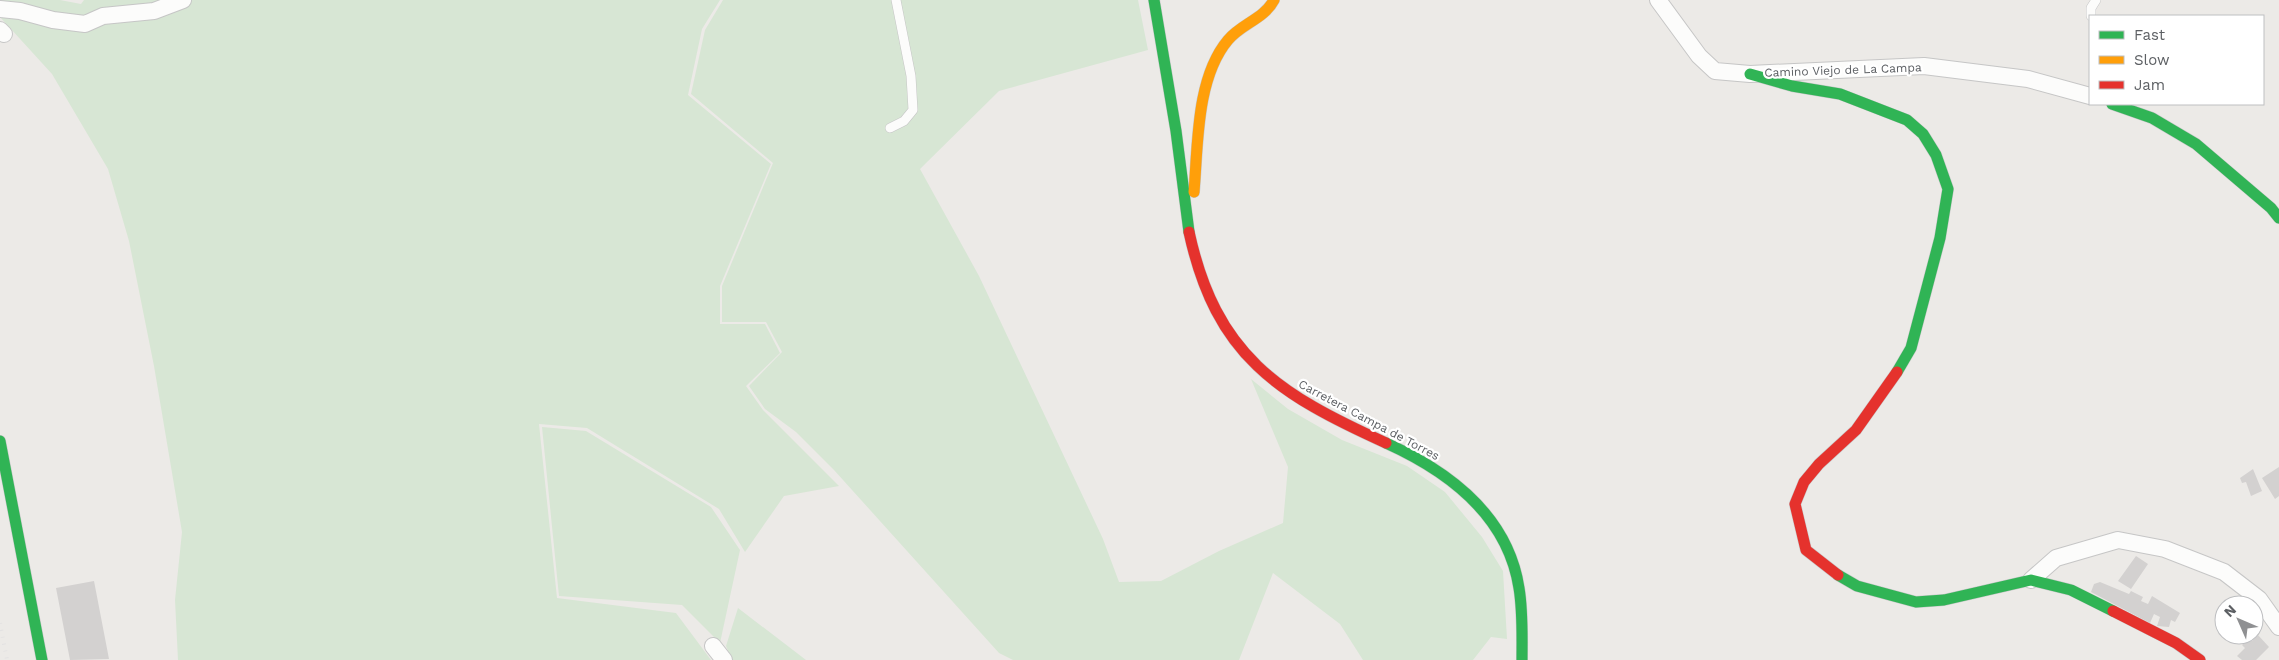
<svg xmlns="http://www.w3.org/2000/svg" width="2279" height="660" viewBox="0 0 2279 660" font-family="'Work Sans',sans-serif">
	<style>
		.green { fill: #d7e6d4 }
		.building { fill: #d3d1d0 }
		.lines { fill: none; stroke-linecap: round; stroke-linejoin: round }
		.lane-casing { stroke: #c6c6c6; stroke-width: 10 }
		.street-casing { stroke: #c6c6c6; stroke-width: 18 }
		.fast-casing { stroke: #c7c7c8; stroke-width: 12 }
		.slow-casing { stroke: #c7c7c8; stroke-width: 12 }
		.jam-casing { stroke: #c7c7c8; stroke-width: 12 }
		.lane { stroke: #fcfcfb; stroke-width: 9 }
		.street { stroke: #fcfcfb; stroke-width: 16 }
		.fast { stroke: #30b455; stroke-width: 11 }
		.slow { stroke: #ff9f0a; stroke-width: 11 }
		.jam { stroke: #e5322d; stroke-width: 11 }
		.rail { stroke: #e3e2e2; stroke-width: 4; stroke-dasharray: 1 6; stroke-linecap: butt }
		.labels { text-anchor: middle; dominant-baseline: central; stroke-width: 4.5; stroke-linejoin: round; paint-order: stroke }
		.street-label { font-size: 12px; fill: #5d6064; stroke: #fff }
	</style>
	<rect width="100%" height="100%" fill="#eceae7"/>
	<path class="green" d="M0,0H60L81,4L84,0H720L702,29L688,95L771,164L720,286V324H765L780,353L746,386L763,410L839,486L784,496L745,552L719,509L587,428L539,424L557,598L676,613L711,660H178L175,600L182,532L154,366L129,241L108,169L52,74L0,17Z
		M723,0H1138L1148,50L999,91L920,169L979,276L1103,539L1119,582L1161,581L1219,551L1283,523L1288,467L1251,379L1288,409L1342,440L1407,466L1445,492L1482,537L1503,571L1507,639L1491,637L1473,660H1363L1340,624L1273,573L1239,660H1013L999,653L834,470L796,432L765,409L749,386L782,352L766,322H722V286L773,163L691,94L705,30Z
		M542,427L586,431L711,507L740,550L720,643L682,605L559,596Z
		M738,608L806,660H732L726,646Z"/>
	<path class="building" d="M2279,467V496L2275,499L2262,478Z
		M2253,469L2262,491L2251,496L2246,482L2242,483L2240,478Z
		M2136,556L2148,564L2131,589L2118,581Z
		M94,581L109,659L70,660L56,588Z
		M2100,582L2129,594L2131,591L2143,597L2141,601L2148,604L2152,596L2180,613L2175,622L2171,620L2169,627L2157,626L2160,617L2154,614L2150,623L2091,592L2094,584Z
		M2258,635L2269,647L2256,660H2242L2237,656L2245,648L2242,645L2249,638L2252,641Z"/>
	<g class="lines">
		<g class="lane-casing">
			<path id="lane" d="M2091,16V8L2096,0
				M890,128L904,121L913,110L911,76L896,0"/>
		</g>
		<g class="street-casing">
			<path id="street" d="M1658,0L1699,56L1715,71L1750,74L1924,66L2028,79L2090,96
				M0,9L20,11L53,20L85,24L103,16L154,11L183,0
				M0,30L4,34
				M2031,580L2056,558L2118,540L2165,549L2224,572L2259,599L2279,627
				M713,646L724,660"/>
		</g>
		<g class="fast-casing">
			<path id="fast" d="M1154,0L1176,131L1189,232
				M1750,74L1792,86L1840,94L1907,120L1923,134L1936,155L1948,189L1940,238L1911,348L1897,372
				M2112,104L2152,118L2196,144L2271,208L2279,218
				M0,441L42,660
				M1386,443C1448,471 1508,516 1519,588C1523,612 1522,636 1522,660
				M1838,575L1857,586L1916,602L1944,600L2031,580L2071,590L2113,611"/>
		</g>
		<g class="slow-casing">
			<path id="slow" d="M1194,192C1198,145 1196,78 1228,40C1241,24 1264,19 1274,0"/>
		</g>
		<g class="jam-casing">
			<path id="jam" d="M1189,232C1216,356 1278,394 1386,443
				M1838,575L1806,550L1795,504L1804,482L1819,464L1856,430L1897,372
				M2113,611L2176,643L2200,660"/>
		</g>
		<use href="#lane" class="lane"/>
		<use href="#street" class="street"/>
		<use href="#fast" class="fast"/>
		<use href="#slow" class="slow"/>
		<use href="#jam" class="jam"/>
		<path class="rail" d="M0,623L7,660"/>
	</g>
	<g class="labels">
		<g class="street-label">
			<text transform="translate(1843 70) rotate(-2)">Camino Viejo de La Campa</text>
			<text transform="translate(1369 420) rotate(28)">Carretera Campa de Torres</text>
		</g>
	</g>
	<rect x="2089" y="15" width="175" height="90" fill="#ffffff" stroke="#bebfc1"/>
	<rect x="2099" y="31" width="25" height="8" fill="#30b455" stroke="#bebfc1"/>
	<text x="2134" y="40" font-size="15" fill="#5d6064">Fast</text>
	<rect x="2099" y="56" width="25" height="8" fill="#ff9f0a" stroke="#bebfc1"/>
	<text x="2134" y="65" font-size="15" fill="#5d6064">Slow</text>
	<rect x="2099" y="81" width="25" height="8" fill="#e5322d" stroke="#bebfc1"/>
	<text x="2134" y="90" font-size="15" fill="#5d6064">Jam</text>
	<g transform="translate(2239 620) rotate(315)"><circle r="24" fill="#ffffff" stroke="#bebfc1"/>
	<path d="M0-4L9 19L0 12L-9 19Z" fill="#8f9092"/>
	<text y="-8" font-size="14" font-weight="bold" text-anchor="middle" fill="#5d6064">N</text>
	</g>
</svg>
